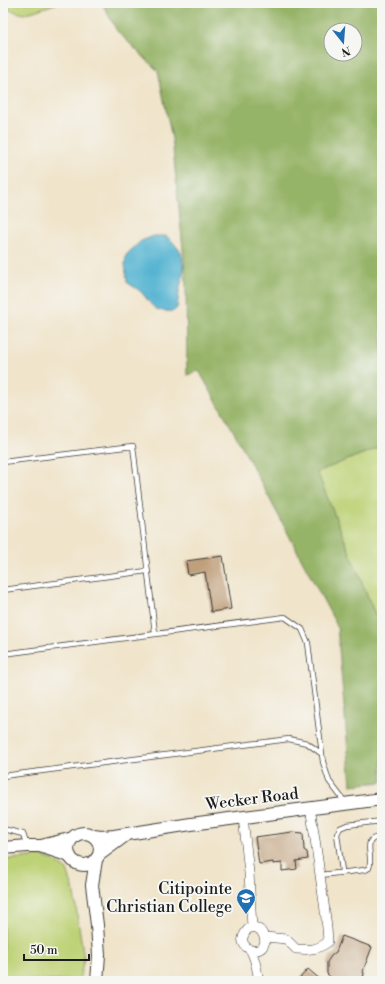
<svg xmlns="http://www.w3.org/2000/svg" width="385" height="984" viewBox="0 0 385 984" font-family="'Libre Bodoni',serif">
	<style>
		.green { fill: #bdd276; stroke: #6c7749 }
		.forest { fill: #96b467; stroke: #596842; fill-rule: evenodd }
		.water { fill: #52b3d1; stroke: #376876 }
		.building { fill: #c09f7c }
		.lines { fill: none; stroke-linecap: round; stroke-linejoin: round }
		.service-casing { stroke: #3c3a36; stroke-width: 6 }
		.minor-casing { stroke: #3c3a36; stroke-width: 10 }
		.tertiary-casing { stroke: #3c3a36; stroke-width: 14 }
		.service { stroke: #fff; stroke-width: 4.5 }
		.minor { stroke: #fff; stroke-width: 9 }
		.tertiary { stroke: #fff; stroke-width: 12 }
		.labels { text-anchor: middle; dominant-baseline: central; stroke-width: 4; stroke-linejoin: round; paint-order: stroke }
		.street-label { font-size: 16px; fill: #1c1c1c; stroke: #f6f6f2 }
		.poi-label { font-size: 16px; fill: #1c1c1c; stroke: #f6f6f2; text-anchor: end }
	</style>
	<rect width="100%" height="100%" fill="#f6f6f2"/>
	<filter id="ink" filterUnits="userSpaceOnUse"><feTurbulence type="fractalNoise" baseFrequency=".025" numOctaves="2"/><feDisplacementMap in="SourceGraphic" scale="8" xChannelSelector="R" yChannelSelector="G"/><feConvolveMatrix kernelMatrix="1 2 1 2 8 2 1 2 1" color-interpolation-filters="sRGB"/></filter>
	<filter id="wash" filterUnits="userSpaceOnUse"><feTurbulence type="fractalNoise" baseFrequency=".012" numOctaves="4" result="noise"/><feDisplacementMap in="SourceGraphic" scale="16" xChannelSelector="R" yChannelSelector="G"/><feGaussianBlur stdDeviation="0.9" result="paint"/><feColorMatrix in="noise" values="0 0 0 0 0 0 0 0 0 0 0 0 0 0 0 0 0 1.4 0 .05"/><feComposite in="paint" operator="in"/></filter>
	<g filter="url(#wash)">
		<rect width="100%" height="100%" fill="#f0e4ca"/>
		<path class="green" d="M3,3H59L24,14L3,8Z
			M382,446V632L317,472Z
			M39,856L53,860L67,870L73,888L84,959L79,981H3V860Z"/>
		<path class="forest" d="M102,3H382V446L317,472L382,632V782L351,785L337,626L238,439L199,371L187,375L186,279L172,139L158,71L117,31ZM331,30H355V54H331Z"/>
		<path class="water" d="M154,236H166L172,241L181,252L184,269L179,292L177,308L174,311C151,313 153,304 140,291C137,288 131,286 127,282L125,264L126,255L141,241Z"/>
		<g id="blocks">
			<path class="building" d="M223,556L231,609L211,612L205,572L188,575L186,561Z
				M292,832L303,833L304,850L307,852L308,859L296,861L297,869L282,871V863L273,864V862L259,864L255,837Z
				M342,936L372,947L363,971L364,974L362,981H336L327,974V962L331,956L336,952Z
				M308,969L322,981H297Z"/>
		</g>
	</g>
	<g filter="url(#ink)">
		<use href="#blocks" fill-opacity="0" stroke="#3c3a36" stroke-width="1"/>
		<g class="lines">
			<g class="service-casing">
				<path id="service" d="M3,462L133,446L155,633
					M3,590L147,571
					M3,654L285,617L302,629L308,643L323,762L329,781L345,802
					M3,776L289,739L307,743L322,754
					M3,829L23,834L27,846
					M342,871L337,834L340,828L347,825L382,821
					M320,875L365,870L369,868C374,855 360,837 382,837"/>
			</g>
			<g class="minor-casing">
				<path id="minor" d="M243,817L249,873L252,928
					M265,937L286,939L296,949C310,950 317,950 328,942C327,919 323,898 320,875C317,853 314,830 310,808
					M250,950C279,954 258,912 245,933C243,936 242,939 243,942C244,947 249,948 251,951C256,960 257,971 259,981"/>
			</g>
			<g class="tertiary-casing">
				<path id="tertiary" d="M68 849a16 16 0 1 1 32 0a16 16 0 1 1-32 0Z
					M94,836L101,837L114,836L191,824L382,799
					M41,846L73,838
					M3,848L27,846H40L70,856
					M99,855L126,835
					M96,860L92,885L97,925L99,955L97,981"/>
			</g>
			<use href="#service" class="service"/>
			<use href="#minor" class="minor"/>
			<use href="#tertiary" class="tertiary"/>
		</g>
	</g>
	<defs>
		<g id="school-pin" transform="scale(1)"><path d="M0 17L-7.5 6A9.5 9.5 0 1 1 7.5 6Z" fill="#1f6fb2" stroke="#f6f6f2"/><path d="M0-5L7-2L0 1L-7-2ZM-4 1L0 2.5L4 1V4Q0 6-4 4Z" fill="#fff"/></g>
	</defs>
	<g fill-rule="evenodd">
		<use href="#school-pin" x="246" y="898"/>
	</g>
	<g class="labels">
		<g class="street-label">
			<text transform="translate(252 799) rotate(-7)">Wecker Road</text>
		</g>
		<g class="poi-label">
			<text x="232" y="889">Citipointe<tspan x="232" dy="18">Christian College</tspan></text>
		</g>
	</g>
	<rect width="385" height="984" fill="none" stroke="#f6f6f2" stroke-width="16"/>
	<g transform="translate(343 42) rotate(163)"><circle r="19" fill="#f6f6f2" stroke="#9f9f9c"/>
	<path d="M0-3L7 15L0 10L-7 15Z" fill="#1f6fb2"/>
	<text y="-6" font-size="11" font-weight="bold" text-anchor="middle" fill="#1c1c1c">N</text>
	</g>
	<path d="M24 954v6h65v-6" fill="none" stroke="#1c1c1c" stroke-width="2"/>
	<text x="30" y="954" font-size="12" fill="#1c1c1c" stroke="#f6f6f2" stroke-width="3" paint-order="stroke">50 m</text>
</svg>
